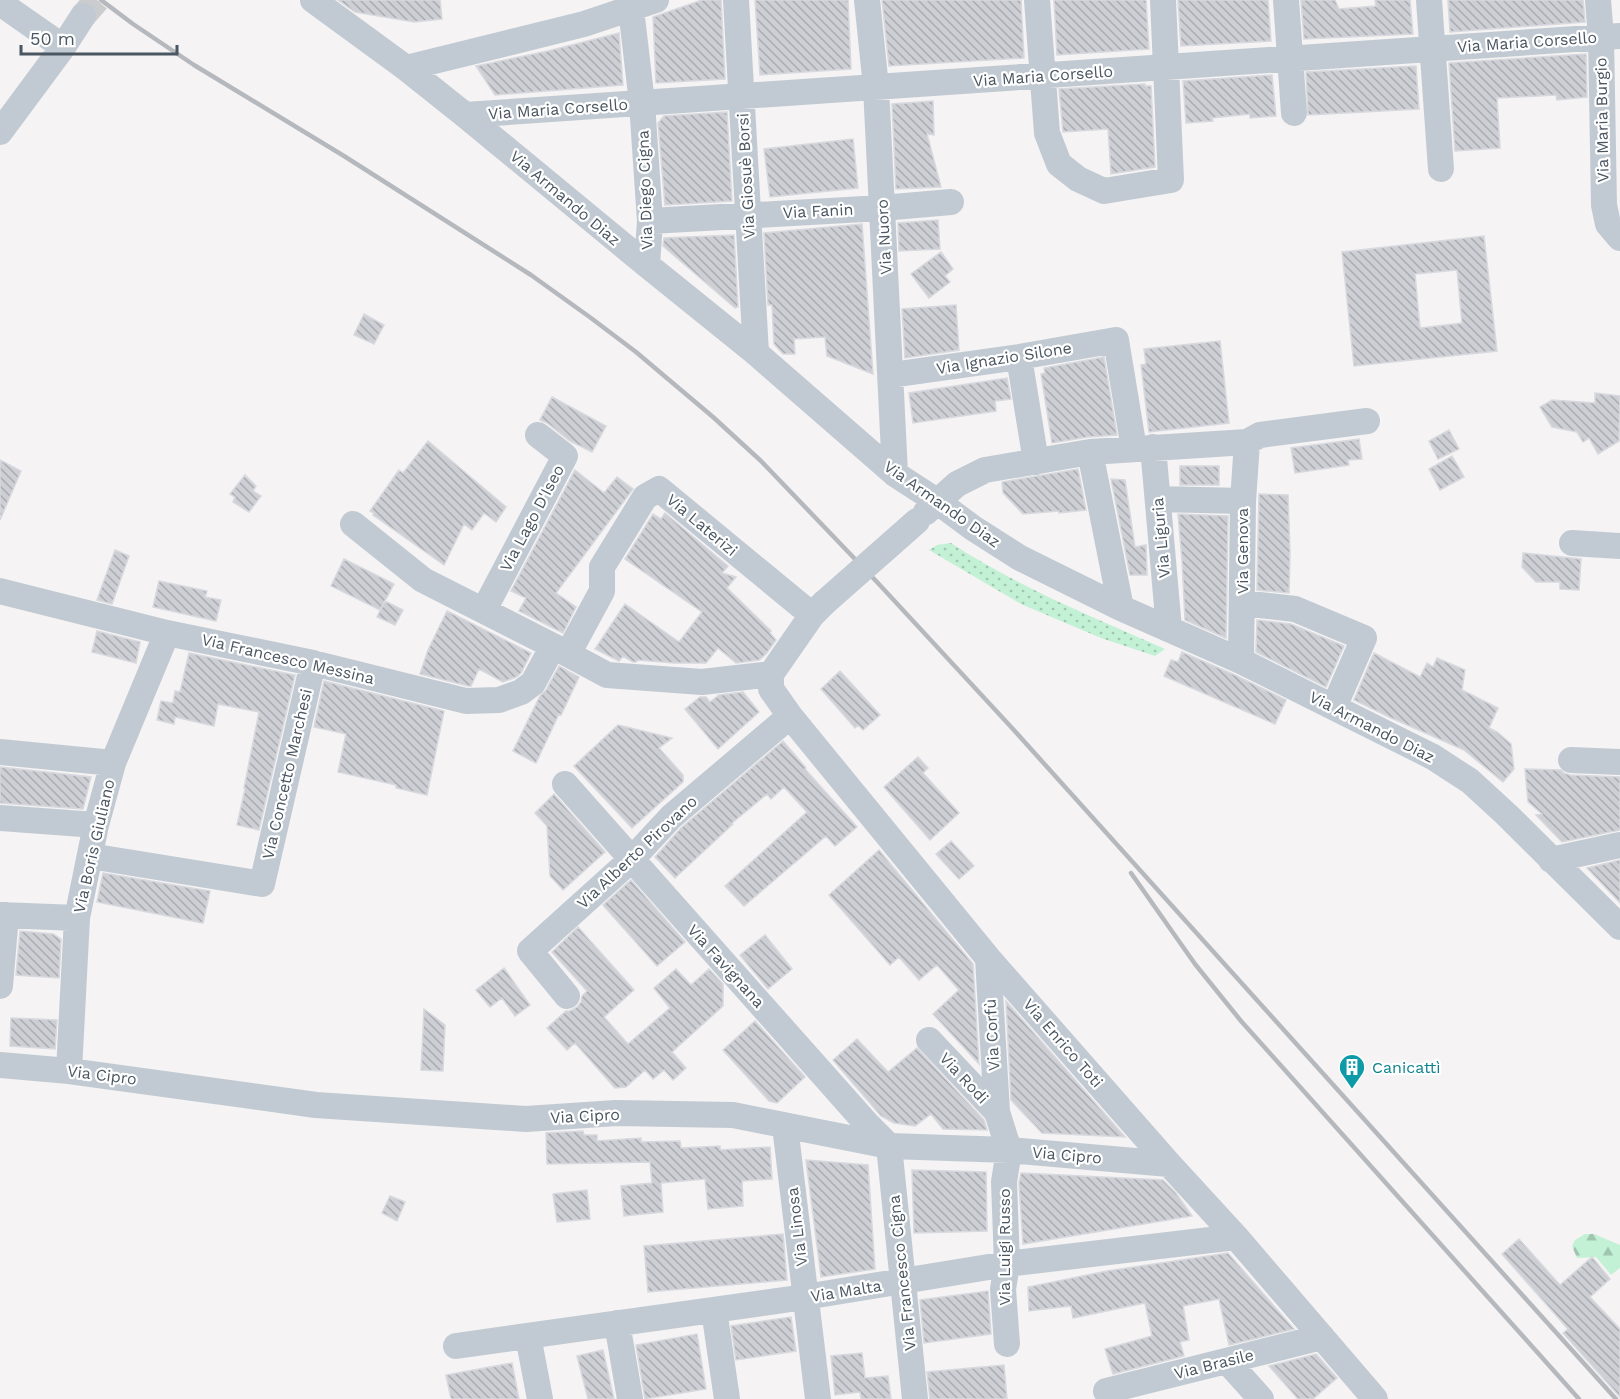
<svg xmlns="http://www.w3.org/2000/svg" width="1620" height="1399" viewBox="0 0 1620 1399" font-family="'Work Sans',sans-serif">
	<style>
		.green { fill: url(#green-dots) }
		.forest { fill: url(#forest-firs) }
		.building { fill: url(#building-back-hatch); stroke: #d7d9de; stroke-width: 1.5; fill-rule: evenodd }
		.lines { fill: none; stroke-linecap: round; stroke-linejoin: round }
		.minor-tunnel { stroke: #caccce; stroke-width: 26; stroke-dasharray: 26 13; stroke-linecap: butt }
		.minor { stroke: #c1cad2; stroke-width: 26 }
		.rail { stroke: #b5b8bd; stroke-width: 4.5 }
		.minor-bridge { stroke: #c1cad2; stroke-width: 26 }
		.labels { text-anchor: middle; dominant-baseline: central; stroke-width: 4.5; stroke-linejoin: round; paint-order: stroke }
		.street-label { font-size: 16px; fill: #4a5661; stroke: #fff }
		.culture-label { font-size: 16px; fill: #0d838f; stroke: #fff; text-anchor: start }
	</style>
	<defs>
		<pattern id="green-dots" width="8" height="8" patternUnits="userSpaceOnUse" patternTransform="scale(1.5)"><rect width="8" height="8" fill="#c3f1d5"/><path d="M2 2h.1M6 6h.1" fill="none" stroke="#a0c6b0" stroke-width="1.8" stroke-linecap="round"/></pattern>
		<pattern id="forest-firs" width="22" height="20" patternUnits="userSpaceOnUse" patternTransform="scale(1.5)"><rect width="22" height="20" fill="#c3f1d5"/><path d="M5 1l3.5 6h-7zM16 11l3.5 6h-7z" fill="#a0c6b0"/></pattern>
		<pattern id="building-back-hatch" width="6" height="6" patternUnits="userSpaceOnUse" patternTransform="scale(1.5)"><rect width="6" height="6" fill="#cdcfd5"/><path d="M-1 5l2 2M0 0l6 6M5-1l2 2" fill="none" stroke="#a8abb0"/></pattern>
	</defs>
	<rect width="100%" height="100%" fill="#f5f3f3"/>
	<path class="green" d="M951,543C1018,587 1092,617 1165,649L1155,656L1101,638L1021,604L929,550L937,545Z"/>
	<path class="forest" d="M1585,1234H1594L1620,1245V1268L1611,1275L1596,1257L1577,1258L1572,1246L1575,1240Z"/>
	<path class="building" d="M338,0H440L442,19L414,22L355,12Z
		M702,0H721L725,79L656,83L653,17Z
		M755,0H848L851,69L760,75Z
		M882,0H1021L1024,58L889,66Z
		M1054,0H1146L1149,49L1057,55Z
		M1178,0H1268L1271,41L1181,46Z
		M1301,0H1335L1339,9L1376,6L1375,0H1410L1413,34L1304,39Z
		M1448,0H1583L1585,22L1450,32Z
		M619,33L623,85L495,95L476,66L548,51Z
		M1586,54L1587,97L1557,100L1556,95L1497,98L1500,148L1455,151L1449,63Z
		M1416,66L1419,109L1308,115L1306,72Z
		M1272,75L1276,116L1250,118V114L1212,118L1213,121L1186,123L1183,81Z
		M1145,84V86H1151L1155,167L1111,174L1108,129L1063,132L1059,89Z
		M933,101L934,135L927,134L941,187L896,189L892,104Z
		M727,112L732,201L665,205L658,123L664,116Z
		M853,139L858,188L770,197L764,149Z
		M938,220L940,249L899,251L898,223Z
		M862,224L873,374L827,356L825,337L794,339L795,354H783L774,344L772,305H768L764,233Z
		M734,235L738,307L735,308L663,246L664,238Z
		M1484,236L1497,351L1354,366L1342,252ZM1457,270L1462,323L1420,328L1415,274Z
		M941,252L953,269L945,276L950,282L929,298L911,274Z
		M956,305L959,350L905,358L902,309Z
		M364,314L384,325L374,344L354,335Z
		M1220,341L1229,423L1149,432L1141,365L1146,364L1144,349Z
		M1104,357L1117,435L1088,437L1052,443L1041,374L1045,373L1044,368Z
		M1007,378L1011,399L995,401L996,411L913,423L909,393Z
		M1595,393L1620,396L1619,441L1598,454L1589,438L1583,442L1577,432L1552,427L1540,407L1552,400L1595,403Z
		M552,397L606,426L592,452L570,441L547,423L540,420Z
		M1449,430L1459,449L1438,459L1429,441Z
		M1359,439L1362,459L1348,460L1349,465L1295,473L1291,448Z
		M428,441L506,507L496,522L484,513L472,530L464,524L444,565L373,515L374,513L370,511L399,470L403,473Z
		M1452,456L1464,477L1440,490L1429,469Z
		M0,460L21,471L0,520Z
		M1180,466H1219V485H1180Z
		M1078,469L1086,510L1059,513V511L1023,514L1003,493L1002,482Z
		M575,470L604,493L617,477L633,489L556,593L576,607L563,633L519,611L526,598L511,591Z
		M245,475L256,486L253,491L261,496L249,512L233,502L235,497L230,494Z
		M1111,479L1125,480L1135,547L1146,545L1147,575H1130Z
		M1259,494L1288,495L1290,552L1289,593L1257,590Z
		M665,513L728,566L722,573L736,577L727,588L771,631L770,633L776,640L766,654L759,660L736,663L718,648L706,663H674L638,660L636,662H633L623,656L619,661L595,649L625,604L679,642L702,612L625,559L653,514L661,519Z
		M1178,514L1228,516L1226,638L1185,620L1182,561Z
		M115,550L129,556L112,604L97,600Z
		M1523,553L1581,559L1579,590L1560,589V582H1536L1522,567Z
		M344,559L394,584L380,610L331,586Z
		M159,581L207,591L205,597L221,600L216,621L153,607Z
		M385,601L403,610L395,625L377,617Z
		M447,611L531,653L521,673L516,677L503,682L479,669L471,686H468L420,674L428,650Z
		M1257,620L1291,624L1344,646L1326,687L1256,652Z
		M97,631L140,642L136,663L92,652Z
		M1182,652L1235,675L1286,700L1275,724L1164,676L1171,660L1178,662Z
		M189,653L295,675L259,830L237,825L245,789L244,788L259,712L218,704L214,726L175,717L174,724L157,720L161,701L173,703L175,691L180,692Z
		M1374,653L1420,677L1427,663L1433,667L1437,658L1465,670L1462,690L1498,708L1489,728L1497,732L1511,744L1514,769L1503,782L1464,750L1389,717L1354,700Z
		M559,666L579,677L561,715L559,714L536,763L513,751L540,696L546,690Z
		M840,671L880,715L863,730L858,725L855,728L821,689Z
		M324,681L444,711L427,795L396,788V785L338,772L346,734L314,727Z
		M743,692L759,712L718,749L685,709L700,697H706L710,702L719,695Z
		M618,725L672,738L659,748L683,775V782L632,828L574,766Z
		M783,741L806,768L805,769L857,827L835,846L826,836L744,906L725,886L807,812L784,787L771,799L767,794L732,823L733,824L675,878L655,857L681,828Z
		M918,757L928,768L923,773L959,813L930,840L884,787Z
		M0,767L91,777L83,809L0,803Z
		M1525,769L1561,770L1564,773L1570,775L1620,777V830L1562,842L1536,815L1542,814L1528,802Z
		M554,794L605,852L563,890L550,876L547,826L535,813Z
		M951,841L974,866L959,879L936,854Z
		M879,850L973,964L979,1064L933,1014L959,990L937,965L919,980L899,957L890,965L829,895Z
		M1620,860V903L1587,868Z
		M103,873L210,891L203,923L97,902Z
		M631,880L685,942L657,966L603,905Z
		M578,927L634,990L604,1017L628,1044L670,1008L654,988L676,969L691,985L709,969L723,984V1006L672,1052L686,1068L673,1080L664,1070L653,1079L645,1070L626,1087L615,1088L575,1043L567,1050L547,1028L566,1011H570L577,1007L581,1002L582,996L587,991L552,952Z
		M20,931L53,934L61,939L59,978L16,975Z
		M765,935L792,969L768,989L740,955Z
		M504,968L530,1005L515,1016L502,998L490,1007L476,990Z
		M1006,1001L1125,1137L1042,1133L1011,1100Z
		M424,1009L445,1025L443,1071L421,1070Z
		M11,1018L57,1020L55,1049L10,1046Z
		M755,1021L805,1077L777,1103L769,1101L723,1050Z
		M857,1039L888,1072L917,1048L984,1120L987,1130L943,1129L931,1114L915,1126L894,1123L881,1116L833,1060Z
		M583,1131L584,1135H597V1141L641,1138V1142L680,1141L681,1148L720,1146V1150L770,1147L772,1179L742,1181L743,1206L708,1209L705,1179L661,1183L663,1212L624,1216L621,1186L652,1183L650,1162L547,1164L546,1133Z
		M806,1160L868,1165L875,1269L821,1277Z
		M912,1170L986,1172L987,1231L914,1233Z
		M1021,1173L1163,1180L1176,1193L1192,1216L1023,1244L1019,1183Z
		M587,1190L590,1219L557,1222L553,1194Z
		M390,1196L405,1202L397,1221L382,1213Z
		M783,1234L787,1280L648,1292L644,1246Z
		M1519,1239L1560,1285L1592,1257L1610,1279L1590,1297L1620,1329V1397L1563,1333L1568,1329L1502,1254Z
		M1228,1253L1294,1329L1229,1345L1219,1299L1183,1306L1189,1340L1180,1342L1184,1356L1113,1374L1105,1349L1152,1336L1145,1303L1073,1318L1071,1306L1029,1311L1028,1287L1107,1271Z
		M988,1291L991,1334L924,1343L920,1300Z
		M791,1317L796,1351L736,1360L731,1326Z
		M697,1334L706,1389L645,1399L636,1345Z
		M603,1350L614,1399H588L577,1356Z
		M862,1353L865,1378L888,1376L891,1399H861L860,1392L835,1395L831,1356Z
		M1316,1354L1337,1378L1313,1399H1298L1269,1366Z
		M512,1363L519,1399H451L446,1375Z
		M1004,1365L1007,1399H930L927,1372Z"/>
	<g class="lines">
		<path class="minor-tunnel" d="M83,16L97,0"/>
		<path class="minor" d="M313,0L406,68L465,115L647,265L756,353L895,474L938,502L973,528L1020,558L1121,608L1241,661L1433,757L1470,781L1507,815L1620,927
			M630,0L642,103L650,221L647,265
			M736,0L756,353
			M867,0L876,87L895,474
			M1037,0L1047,133L1059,164L1078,179L1104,191L1171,180L1163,0
			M1286,0L1294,113
			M1429,0L1441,169
			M1598,0L1601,37L1604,205L1608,224L1620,238
			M0,3L63,47
			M406,68L584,24L656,0
			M465,115L1620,36
			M0,132L63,47L83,16
			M650,221L882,208L951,202
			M1019,357L1036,462
			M891,375L1019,357L1116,340L1134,449
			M1153,447L1169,629
			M1090,452L1121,608
			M1158,499L1243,501
			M926,512L957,484L985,470L1090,452L1247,442L1260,435L1367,421
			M353,524L423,580L553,646L607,675L702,682L771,674L812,615L824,603
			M1572,543L1620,546
			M0,591L167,633L313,663L466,701L499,700L521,692L533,683L553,646
			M1242,603L1295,609L1364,638L1334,707
			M484,610L565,456L538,435
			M568,654L602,591V567L645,497L659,489L812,615
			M1241,661L1243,501L1247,442
			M771,674V689L790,716L988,958L1169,1164L1236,1237L1375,1399
			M0,752L113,763
			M1571,760L1620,762
			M565,784L867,1124L889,1146L915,1399
			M0,818L96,825
			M90,856L262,884L313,663
			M1551,860L1620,845
			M0,915L77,918
			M988,958L997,1112
			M0,986L6,915
			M567,996L530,951L632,859L671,817L790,716
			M929,1040L997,1112L1009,1150L1004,1182L1007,1264L1003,1289L1007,1344
			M0,1065L69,1071L316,1105L526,1119L616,1113L733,1115L889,1146L1009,1150L1169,1164
			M69,1071L77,918L96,825L113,763L167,633
			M785,1126L818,1399
			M714,1310L727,1399
			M617,1323L630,1399
			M528,1336L540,1399
			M456,1346L805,1297L1007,1264L1236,1237
			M1227,1361L1261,1399
			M1106,1391L1322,1337"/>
		<path class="rail" d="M101,0L133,24L194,65L344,156L531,275L591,318L636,352L713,417L761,461L877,582L1012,728L1616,1399
			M1131,873L1195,964L1241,1021L1579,1399"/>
		<path class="minor-bridge" d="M824,603L917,521"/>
	</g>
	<defs>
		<g id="building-pin" transform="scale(1.35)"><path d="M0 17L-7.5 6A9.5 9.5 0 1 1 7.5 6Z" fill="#0f9aa8" stroke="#fff"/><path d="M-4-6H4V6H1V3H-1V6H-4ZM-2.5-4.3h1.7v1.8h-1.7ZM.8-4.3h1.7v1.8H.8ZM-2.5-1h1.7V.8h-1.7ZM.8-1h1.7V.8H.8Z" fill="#fff"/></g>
	</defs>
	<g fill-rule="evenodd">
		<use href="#building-pin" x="1352" y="1067"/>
	</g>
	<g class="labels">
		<g class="street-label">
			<text transform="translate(1527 42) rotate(-4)">Via Maria Corsello</text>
			<text transform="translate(1043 76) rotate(-4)">Via Maria Corsello</text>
			<text transform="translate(558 109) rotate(-4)">Via Maria Corsello</text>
			<text transform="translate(1602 120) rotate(-91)">Via Maria Burgio</text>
			<text transform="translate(746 176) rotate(-93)">Via Giosuè Borsi</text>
			<text transform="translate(645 190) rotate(-92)">Via Diego Cigna</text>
			<text transform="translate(565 198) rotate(40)">Via Armando Diaz</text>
			<text transform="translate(818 211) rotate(-3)">Via Fanin</text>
			<text transform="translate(884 237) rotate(-93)">Via Nuoro</text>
			<text transform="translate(1004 358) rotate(-9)">Via Ignazio Silone</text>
			<text transform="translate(942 504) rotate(35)">Via Armando Diaz</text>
			<text transform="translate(532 518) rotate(-62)">Via Lago D'Iseo</text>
			<text transform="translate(702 525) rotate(40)">Via Laterizi</text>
			<text transform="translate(1161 538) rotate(-95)">Via Liguria</text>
			<text transform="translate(1242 551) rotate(-90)">Via Genova</text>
			<text transform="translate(288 659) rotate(13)">Via Francesco Messina</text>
			<text transform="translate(1372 727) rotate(27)">Via Armando Diaz</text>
			<text transform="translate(287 774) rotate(-77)">Via Concetto Marchesi</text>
			<text transform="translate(94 846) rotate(-77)">Via Boris Giuliano</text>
			<text transform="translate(637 852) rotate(-43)">Via Alberto Pirovano</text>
			<text transform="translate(726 966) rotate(48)">Via Favignana</text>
			<text transform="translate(992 1035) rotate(-93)">Via Corfù</text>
			<text transform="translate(1063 1043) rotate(49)">Via Enrico Toti</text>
			<text transform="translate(102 1075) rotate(7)">Via Cipro</text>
			<text transform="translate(964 1078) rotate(47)">Via Rodi</text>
			<text transform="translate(585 1116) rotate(-3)">Via Cipro</text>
			<text transform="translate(1067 1155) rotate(5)">Via Cipro</text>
			<text transform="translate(797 1227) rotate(-97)">Via Linosa</text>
			<text transform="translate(1004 1247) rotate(-90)">Via Luigi Russo</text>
			<text transform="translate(902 1273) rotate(-96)">Via Francesco Cigna</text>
			<text transform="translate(846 1291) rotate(-9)">Via Malta</text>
			<text transform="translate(1214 1364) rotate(-14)">Via Brasile</text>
		</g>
		<g class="culture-label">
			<text x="1372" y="1067">Canicattì</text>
		</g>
	</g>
	<path d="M21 45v9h156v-9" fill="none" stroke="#4a5661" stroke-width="3"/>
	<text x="30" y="45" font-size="18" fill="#4a5661" stroke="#ffffff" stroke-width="4.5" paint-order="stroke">50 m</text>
</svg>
